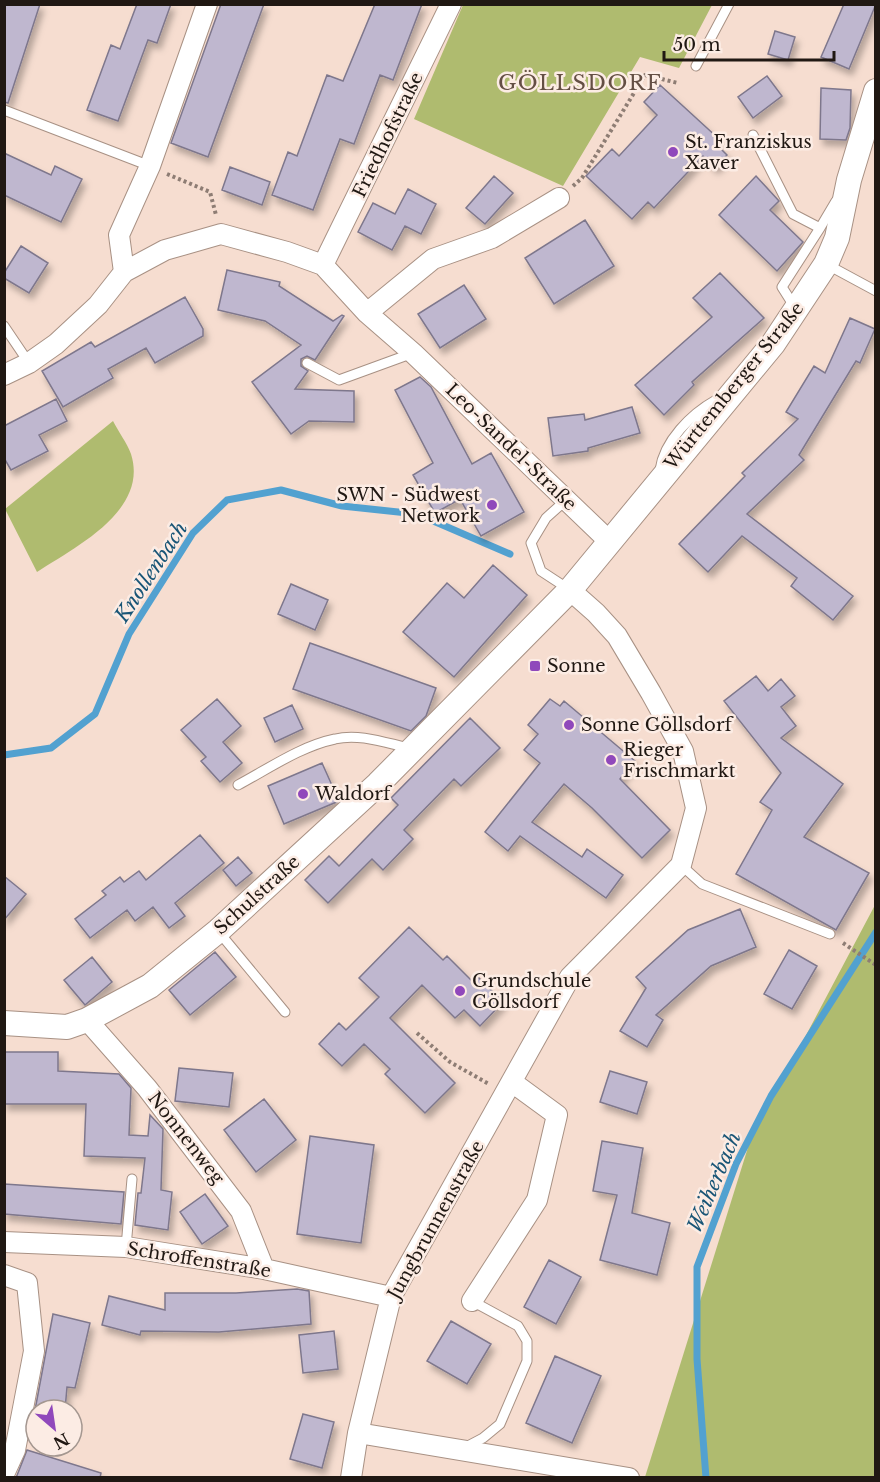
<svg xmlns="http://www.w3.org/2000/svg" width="880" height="1482" viewBox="0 0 880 1482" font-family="'Libre Baskerville',serif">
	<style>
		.green { fill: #afbb6f }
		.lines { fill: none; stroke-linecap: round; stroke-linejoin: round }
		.stream { stroke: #52a1d0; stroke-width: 7 }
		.building { fill: #bfb7cf; stroke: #7e778c; stroke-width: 1.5; filter: url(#shadow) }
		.service-casing { stroke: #a89184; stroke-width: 11 }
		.minor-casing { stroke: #a89184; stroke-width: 22 }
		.tertiary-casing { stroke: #a89184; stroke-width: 26 }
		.path { stroke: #8e7d74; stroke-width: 4; stroke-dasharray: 3 3; stroke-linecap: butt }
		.service { stroke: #fff; stroke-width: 9 }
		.minor { stroke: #fff; stroke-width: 20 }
		.tertiary { stroke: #fff; stroke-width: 24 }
		.poi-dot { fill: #9048bb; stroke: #fcece4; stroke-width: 2 }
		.labels { text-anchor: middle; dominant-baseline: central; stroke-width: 5; stroke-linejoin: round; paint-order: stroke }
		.street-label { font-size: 18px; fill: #201813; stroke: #fcece4 }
		.poi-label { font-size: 18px; fill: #201813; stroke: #fcece4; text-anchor: start }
		.water-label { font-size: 20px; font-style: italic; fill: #195576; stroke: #fcece4 }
		.quarter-label { font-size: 21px; letter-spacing: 1.5px; fill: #644f44; stroke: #fcece4 }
	</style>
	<defs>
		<filter id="shadow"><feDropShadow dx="3.5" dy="6" stdDeviation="3" flood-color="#0004"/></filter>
	</defs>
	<rect width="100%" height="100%" fill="#f6ddd0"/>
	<path class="green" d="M463,5V4L712,5L679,68L640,57L563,186L414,119Z
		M113,421C118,431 127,443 131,454C149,511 75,547 37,572L5,509Z
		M875,905V1477H645L750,1141Z"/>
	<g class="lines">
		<path class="stream" d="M4,755L51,748L95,714L129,634L193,533L227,500L281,490L342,506L417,514L510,554
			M706,1478L697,1359V1267L736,1164L771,1096L876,932"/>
	</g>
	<path class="building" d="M4,4H40L8,103L4,102Z
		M137,4H171L157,43L148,40L118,121L87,110L111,45L120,49Z
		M221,4H264L208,157L171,143Z
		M375,4H422L393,80L380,75L354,144L340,139L313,210L272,195L288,152L297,156L327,75L343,81Z
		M844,4H876L849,69L821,57Z
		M775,31L795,37L788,60L768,54Z
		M767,76L782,96L753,118L738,97Z
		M660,85L719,139L715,143L727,155L715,168L703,156L654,208L648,202L632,219L586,176L612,149L619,156L657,115L644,102Z
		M821,88L851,90L850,128L846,140L820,139Z
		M4,153L51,175L55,166L82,179L61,222L4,195Z
		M230,167L270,182L262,205L222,190Z
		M494,176L513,193L485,224L466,208Z
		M756,176L779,201L770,210L803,242L777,271L719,215Z
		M408,189L436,204L421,234L405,226L392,250L358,232L373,203L395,214Z
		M585,220L614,266L554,304L525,258Z
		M21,246L48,263L29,293L4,278V273Z
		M227,270L280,282L279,286L333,321L342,315L344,316L315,360L307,356L301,359V366L308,371L295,389L354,391V422L309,421L291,434L252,382L301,345L265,321L218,310Z
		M720,273L764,318L692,382L694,385L664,415L635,385L712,317L693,298Z
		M464,285L486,319L440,348L418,314Z
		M185,297L203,329V336L155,363L146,348L108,369L113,378L63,407L42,371L91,342L95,347Z
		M850,318L875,329L860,363L856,361L799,455L804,460L747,514L853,596L833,620L791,586L797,578L742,536L708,572L679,544L745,476L742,473L798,419L786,412L814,366L825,373Z
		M420,377L431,387L472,464L491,453L524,512L481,536L460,499L435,513L413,475L433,463L395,390Z
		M56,399L67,421L39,435L48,451L11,470L4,458V426Z
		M632,407L640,433L588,448V451L553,456L548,418L584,414L585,420Z
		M493,565L527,595L454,677L403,632L447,583L464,598Z
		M291,584L328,600L315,630L278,614Z
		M310,643L436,688L426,716L411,731L293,689Z
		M756,676L768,691L781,679L795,696L781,707L796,726L781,738L843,784L804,837L869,873L836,930L736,874L772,810L760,802L781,773L724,701Z
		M217,699L241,726L223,742L242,763L220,782L201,761L206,757L181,730Z
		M550,699L560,706L564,701L635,761L620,779L670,830L642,858L592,808L564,784L532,822L582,857L587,849L623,875L606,898L520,836L508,851L485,832L540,763L524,750L538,734L528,725Z
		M292,705L303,729L275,742L264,718Z
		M470,718L500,748L461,786L454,779L404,830L413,839L383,870L372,859L328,903L305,880L329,856L339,866L398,805L391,798Z
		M322,763L339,801L284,824L268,786Z
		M200,835L224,863L175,903L185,916L169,928L153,907L135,921L127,910L90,938L75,919L106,895L102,891L120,877L124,882L139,871L146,880Z
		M238,857L252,873L236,886L223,870Z
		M4,876L26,894L4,920Z
		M740,909L756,947L711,966L656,1015L663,1020L647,1047L620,1031L646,988L636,977L688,930Z
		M409,927L443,960L447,956L473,982L478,977L503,1002L480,1026L464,1010L455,1018L422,985L390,1018L455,1083L425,1113L385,1074L390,1069L364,1044L342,1066L319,1044L339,1023L346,1030L379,997L359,978Z
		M789,950L817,966L792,1009L764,994Z
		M215,952L236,977L190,1015L169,990Z
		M92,957L112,982L85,1005L64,980Z
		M4,1052H58V1071L119,1074L131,1088L129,1135L148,1136L150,1115L163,1129L161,1190L172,1192L168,1230L135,1225L138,1193H141L145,1158L84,1156L86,1104H4Z
		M179,1068L233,1073L229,1107L175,1101Z
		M610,1071L647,1082L637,1114L600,1102Z
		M264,1099L296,1140L256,1172L224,1130Z
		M310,1136L374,1145L361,1243L297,1234Z
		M602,1141L643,1148L632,1213L670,1223L657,1275L600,1260L617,1195L593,1191Z
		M4,1184L124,1192L121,1224L4,1214Z
		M205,1194L228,1226L202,1244L180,1212Z
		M549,1260L581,1277L556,1324L524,1307Z
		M297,1289L309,1291L311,1324L219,1332L141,1331L140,1335L102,1325L109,1296L165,1310V1293H236Z
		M53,1314L90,1323L75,1388L67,1387L65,1410H35Z
		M451,1321L491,1344L467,1384L427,1361Z
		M334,1331L338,1369L303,1373L299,1335Z
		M555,1356L601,1376L572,1443L526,1423Z
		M303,1414L334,1422L322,1468L290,1459Z
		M27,1450L101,1473L100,1478H16Z"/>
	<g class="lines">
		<g class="service-casing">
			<path id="service" d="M696,66L729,4
				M4,110L150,166
				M753,135L793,214L820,228L836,201
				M826,264L876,291
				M794,306L782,287L820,228
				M4,326L29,363
				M307,363L339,380L413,353
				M660,470C664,441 691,414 716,400
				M566,500L546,518L531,543L541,571L570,590
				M238,785C268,769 301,746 335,739C359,733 386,743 409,748
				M681,865L702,884L830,934
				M218,931L285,1012
				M126,1247L132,1179
				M464,1448L483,1438L500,1424L527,1361V1341L518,1326L472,1301"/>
		</g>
		<g class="minor-casing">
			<path id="minor" d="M323,265L451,4
				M124,272L119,235L150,166L207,4
				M367,313L433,259L492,238L559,198
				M4,375L29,363L56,344L98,305L124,272L165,250L221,234L287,252L323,265L367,313L413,353L609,541
				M87,1020L147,1088L241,1211L264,1269
				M4,1242L126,1247L264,1269L391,1297
				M4,1275L27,1283L34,1351L15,1450L4,1474
				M472,1301L537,1200L557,1115L512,1082
				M358,1433L629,1478
				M351,1478L358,1433L391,1297L570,977L681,865L696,808L683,751L651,693L617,636L596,613L570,590"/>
		</g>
		<g class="tertiary-casing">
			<path id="tertiary" d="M4,1023L67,1027L87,1020L150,986L218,931L378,784L570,590L773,344L826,264L837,238L849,180L876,91"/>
		</g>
		<path class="path" d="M167,174L210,192L216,215
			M573,186L582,178L645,75L678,83
			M843,943L876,965
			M417,1033L450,1062L489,1084"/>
		<use href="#service" class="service"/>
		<use href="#minor" class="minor"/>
		<use href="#tertiary" class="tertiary"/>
	</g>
	<g class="poi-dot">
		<circle cx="673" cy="152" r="6"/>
		<circle cx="492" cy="505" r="6"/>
		<rect x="529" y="660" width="12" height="12" rx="3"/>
		<circle cx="569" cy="725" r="6"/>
		<circle cx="611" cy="760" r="6"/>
		<circle cx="303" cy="794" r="6"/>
		<circle cx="460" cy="991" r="6"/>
	</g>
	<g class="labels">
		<g class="street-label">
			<text transform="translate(388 135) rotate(-64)">Friedhofstraße</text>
			<text transform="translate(734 386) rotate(-51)">Württemberger Straße</text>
			<text transform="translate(511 447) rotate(44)">Leo-Sandel-Straße</text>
			<text transform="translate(257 895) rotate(-42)">Schulstraße</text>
			<text transform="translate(186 1138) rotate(52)">Nonnenweg</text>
			<text transform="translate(436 1220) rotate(-61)">Jungbrunnenstraße</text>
			<text transform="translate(199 1260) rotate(9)">Schroffenstraße</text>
		</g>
		<g class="poi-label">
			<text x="685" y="142">St. Franziskus<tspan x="685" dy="21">Xaver</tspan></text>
			<text x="480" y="495" text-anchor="end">SWN - Südwest<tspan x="480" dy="21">Network</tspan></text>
			<text x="547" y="666">Sonne</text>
			<text x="581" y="725">Sonne Göllsdorf</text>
			<text x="623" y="750">Rieger<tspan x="623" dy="21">Frischmarkt</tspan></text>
			<text x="315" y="794">Waldorf</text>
			<text x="472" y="981">Grundschule<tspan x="472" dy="21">Göllsdorf</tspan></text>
		</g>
		<g class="water-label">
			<text transform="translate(151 572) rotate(-57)">Knollenbach</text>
			<text transform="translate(714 1182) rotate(-67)">Weiherbach</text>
		</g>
		<g class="quarter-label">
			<text x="580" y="83">GÖLLSDORF</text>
		</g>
	</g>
	<rect width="880" height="1482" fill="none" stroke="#201813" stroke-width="12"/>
	<g transform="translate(54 1428) rotate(151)"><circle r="28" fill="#fcece4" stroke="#a49790" stroke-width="1.5"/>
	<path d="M0-4.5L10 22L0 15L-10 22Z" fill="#9048bb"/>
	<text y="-9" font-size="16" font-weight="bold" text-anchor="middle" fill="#201813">N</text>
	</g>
	<path d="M664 51v9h170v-9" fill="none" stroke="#201813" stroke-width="3"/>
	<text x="673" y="51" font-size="18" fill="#201813" stroke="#fcece4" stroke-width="4.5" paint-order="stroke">50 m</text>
</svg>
